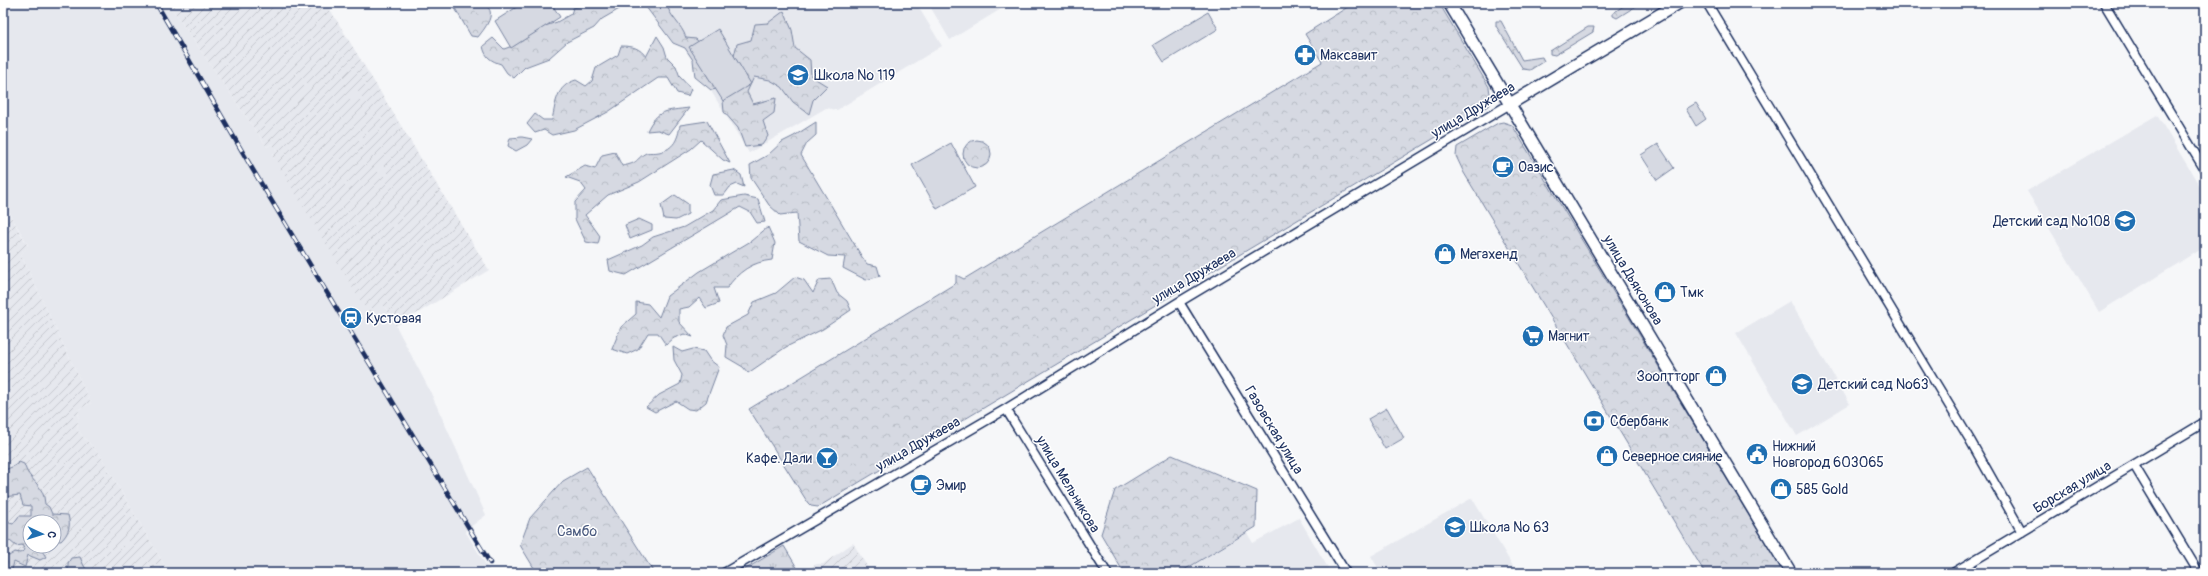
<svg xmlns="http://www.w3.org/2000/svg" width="2208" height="576" viewBox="0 0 2208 576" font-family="Pangolin,sans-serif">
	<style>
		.built { fill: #e6e8ee }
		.industrial { fill: url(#industrial-furrows); fill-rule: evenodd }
		.grass { fill: url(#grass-tufts); stroke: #7884a0 }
		.forest { fill: url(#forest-crowns); stroke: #7884a0 }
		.pitch { fill: #d6d9e2; stroke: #7884a0 }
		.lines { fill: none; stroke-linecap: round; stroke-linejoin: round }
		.street-casing { stroke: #1b2f5e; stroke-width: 11 }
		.secondary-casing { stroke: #1b2f5e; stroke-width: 14 }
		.street { stroke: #fff; stroke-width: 8 }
		.secondary { stroke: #fff; stroke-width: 11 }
		.rail-casing { stroke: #1b2f5e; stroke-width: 4.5 }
		.rail { stroke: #fff; stroke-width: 3; stroke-dasharray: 9; stroke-linecap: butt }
		.labels { text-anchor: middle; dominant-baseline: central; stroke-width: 3; stroke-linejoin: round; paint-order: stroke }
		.poi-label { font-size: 14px; fill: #1b2f5e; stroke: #fff; text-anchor: start }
		.street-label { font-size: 14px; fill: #1b2f5e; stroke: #fff }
		.park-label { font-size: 14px; fill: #4a5a7f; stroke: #fff }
	</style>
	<defs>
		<pattern id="industrial-furrows" width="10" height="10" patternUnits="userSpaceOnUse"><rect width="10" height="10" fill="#e6e8ee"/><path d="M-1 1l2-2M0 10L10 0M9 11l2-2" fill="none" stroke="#c5c7ce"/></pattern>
		<pattern id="grass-tufts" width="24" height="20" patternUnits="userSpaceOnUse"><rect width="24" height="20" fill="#d6d9e2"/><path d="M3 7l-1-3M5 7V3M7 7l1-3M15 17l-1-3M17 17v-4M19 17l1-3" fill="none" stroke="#b7bbc4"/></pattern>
		<pattern id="forest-crowns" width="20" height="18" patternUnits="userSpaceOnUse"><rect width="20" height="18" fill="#d6d9e2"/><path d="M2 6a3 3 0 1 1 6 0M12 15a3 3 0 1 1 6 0" fill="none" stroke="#b7bbc4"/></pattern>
	</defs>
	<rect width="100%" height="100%" fill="#f6f7f9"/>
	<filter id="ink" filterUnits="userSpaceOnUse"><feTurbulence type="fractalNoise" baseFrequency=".025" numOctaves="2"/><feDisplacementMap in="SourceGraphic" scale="8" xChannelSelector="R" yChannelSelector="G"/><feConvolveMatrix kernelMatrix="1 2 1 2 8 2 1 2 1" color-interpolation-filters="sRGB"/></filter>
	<g filter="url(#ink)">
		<path class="built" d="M3,3H168L267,147L272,144L277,151L272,155L384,306L396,326L429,389L486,515L465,531L491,573H169L100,455L77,430L79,409L91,403L21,255L28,245L3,203Z
			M657,3H916L942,46L837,110L826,108L749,153Z
			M928,3H1011L950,40Z
			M2157,115L2205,195V247L2099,312L2027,191Z
			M1790,301L1850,404L1797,436L1736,333Z
			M1472,498L1517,573H1381L1371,556Z
			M1299,518L1331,573H1187L1186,570L1247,533L1253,543Z"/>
		<path class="industrial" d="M168,3H326L489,270L396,326L384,306L371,314L363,305L272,155L277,151L272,144L267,147Z
			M3,203L28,246L21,255L91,403L79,409L77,430L100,455L169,573H3ZM30,522H54V546H30Z
			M853,543L871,573H802L817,564H823Z"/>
		<path class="grass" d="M784,546L799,571L795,573H739Z"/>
		<path class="forest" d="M452,3C461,4 469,2 477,3C502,7 486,27 478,37L471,36Z
			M595,3L628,4L602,19L594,28L567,42L549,58L525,67L514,78L507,73L501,64C491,61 485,57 483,46L493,38L504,49L515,45L545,26L557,22L571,14L573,8Z
			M643,3H667C668,16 682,24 686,38L696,39L705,50L725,88L711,90L695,77L693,60L685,48L673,43Z
			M1354,3H1439L1489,87L1491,101L1488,106L818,507L811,506L808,503L749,409L956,283V275L964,279L1322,62L1305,34Z
			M1628,3H1641L1617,18L1613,16V13Z
			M784,11L792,30L795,48L810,60L811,76L827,86L813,100L809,114L793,102L782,87L770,80L754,77L747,92L753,104L776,98L774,113L763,121L768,136L762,145L745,147L738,128L724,112L723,101L741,68L734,56L737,44L751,40L755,24L768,23Z
			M1496,21H1501L1522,60L1542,57L1544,61L1530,70L1523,69L1496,26Z
			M1588,27H1594L1593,32L1555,55L1550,54V51Z
			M657,36L664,47L667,57L676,66L680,77L691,89L688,96L677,93L668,78H658L608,112L574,130L552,135L544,130L535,133L527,124L535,114L543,120H552C556,102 556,86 576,80L586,86L592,81L596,68L618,55L621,46C633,46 640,48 646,57Z
			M689,108L669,134L658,130L647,131C657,109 667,111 689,108Z
			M707,121L730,163L723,160L701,140L691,149L639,182L608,195L585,215L600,236L598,244L586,242L575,219V202L586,190L580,182L566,177L585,166L595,169L602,155L615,152L622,166C640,163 635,159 646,153C650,152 655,153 659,152C674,149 678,139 680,125Z
			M816,122V135L807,143L801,155L862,257L867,264L877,266L880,276L866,280L843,268L845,257L828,256L799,241L797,213L780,215L769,205L751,178L750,165L768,155L782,142L794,136Z
			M1503,122L1512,125L1784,573H1705L1464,173L1456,156L1457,147L1498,123Z
			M522,137L532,139L527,145L516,151L508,146L510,138Z
			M963 154a14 14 0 1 1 28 0a14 14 0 1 1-28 0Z
			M734,170L741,175L744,187L737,184L730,187L724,195H714L710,185L713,174Z
			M675,195L688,204V214L676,220L664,219L661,205Z
			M744,196L758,199L765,222L757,223L750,212L740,207L626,275L610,271L608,260L642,245L653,237L684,227L713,210L721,200Z
			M639,219L652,225V230L630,239L625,225Z
			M768,227L775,243L772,260C752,262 738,272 727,288H714L719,303L706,308L699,298L689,307L679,309V322L693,337L684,334L674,338L666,345L658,333H648L638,349L627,354L612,349L621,327L636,314V302L648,304L659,317L667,296L699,272L751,241Z
			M795,277L804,280L813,293L819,280L831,279L837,293L847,301L851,310L823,329L786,347L748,373L743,367L726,357L727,345L723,335L726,327L748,315L754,302L776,293Z
			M673,347L682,352L693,349L704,351L710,360L719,367L706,402L696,410L688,409L676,401L655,412L646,407L659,395L680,384L682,375L674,360Z
			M1387,408L1404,438L1385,449L1368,419Z
			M1172,455L1257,491L1256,527L1179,573H1124L1101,534L1115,490Z
			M19,462L24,464C29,482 44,483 45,504L49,507L52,514L68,515C71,526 69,533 61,541L54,540V522H30V546H39L46,557L40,560L28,555L25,567L14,562L11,573H3V553L9,556L15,552L20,553L25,550L22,545L16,546L10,541L3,543V521L13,524L19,516H31V506L23,505L20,495L3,497V472C8,467 14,468 19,462Z
			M587,467L654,573H537L520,545L530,518L563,481Z
			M80,557L84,566L89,573H68V563L71,558Z"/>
		<path class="pitch" d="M523,3H551L560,17L511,48L495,21Z
			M1208,12L1218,29L1164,62L1153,45Z
			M718,29L751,84L723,101L689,47Z
			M1696,103L1706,119L1696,126L1686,109Z
			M951,143L975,187L937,209L912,165Z
			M1658,144L1674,168L1657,180L1641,155Z"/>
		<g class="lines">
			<g class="street-casing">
				<path id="street" d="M1707,3L1970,440L2022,532
					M2104,3L2205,170
					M1179,302L1346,573
					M1006,409L1107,573
					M2134,465L2199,573
					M724,573L1006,409L1179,302L1510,104
					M1953,573L2205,422"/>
			</g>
			<g class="secondary-casing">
				<path id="secondary" d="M1449,3L1791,573
					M1510,104L1679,3"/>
			</g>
			<use href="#street" class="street"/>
			<use href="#secondary" class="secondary"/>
			<g class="rail-casing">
				<path id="rail" d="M156,3L253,170L490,563"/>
			</g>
			<use href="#rail" class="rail"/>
		</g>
	</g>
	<defs>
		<g id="pharmacy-disc" transform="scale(1.15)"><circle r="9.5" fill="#1f6fb2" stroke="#fff"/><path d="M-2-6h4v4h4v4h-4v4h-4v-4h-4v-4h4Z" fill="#fff"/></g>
		<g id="school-disc" transform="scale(1.15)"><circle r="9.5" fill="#1f6fb2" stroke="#fff"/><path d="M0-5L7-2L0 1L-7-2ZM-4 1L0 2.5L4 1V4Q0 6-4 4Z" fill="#fff"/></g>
		<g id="cafe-disc" transform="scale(1.15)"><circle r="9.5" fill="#1f6fb2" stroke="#fff"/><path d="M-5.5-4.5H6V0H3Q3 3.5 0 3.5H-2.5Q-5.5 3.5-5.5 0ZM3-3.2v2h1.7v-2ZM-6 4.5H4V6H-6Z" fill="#fff"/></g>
		<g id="shop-disc" transform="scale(1.15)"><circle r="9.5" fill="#1f6fb2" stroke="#fff"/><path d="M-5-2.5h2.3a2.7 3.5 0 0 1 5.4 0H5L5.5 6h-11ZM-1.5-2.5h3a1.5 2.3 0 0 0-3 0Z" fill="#fff"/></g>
		<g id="station-disc" transform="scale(1.15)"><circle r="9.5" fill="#1f6fb2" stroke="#fff"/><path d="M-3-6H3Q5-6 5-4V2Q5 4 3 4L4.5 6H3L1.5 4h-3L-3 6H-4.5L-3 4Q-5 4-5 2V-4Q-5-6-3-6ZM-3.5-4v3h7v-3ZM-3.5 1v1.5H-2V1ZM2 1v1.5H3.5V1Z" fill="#fff"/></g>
		<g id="supermarket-disc" transform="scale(1.15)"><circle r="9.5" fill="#1f6fb2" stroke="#fff"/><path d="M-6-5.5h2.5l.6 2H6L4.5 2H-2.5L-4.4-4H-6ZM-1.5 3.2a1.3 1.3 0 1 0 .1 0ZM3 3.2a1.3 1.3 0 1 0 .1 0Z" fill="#fff"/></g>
		<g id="bank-disc" transform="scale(1.15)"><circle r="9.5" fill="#1f6fb2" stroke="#fff"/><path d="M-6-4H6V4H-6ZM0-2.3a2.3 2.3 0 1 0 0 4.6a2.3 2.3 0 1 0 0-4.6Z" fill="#fff"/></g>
		<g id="civic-disc" transform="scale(1.15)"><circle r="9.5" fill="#1f6fb2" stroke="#fff"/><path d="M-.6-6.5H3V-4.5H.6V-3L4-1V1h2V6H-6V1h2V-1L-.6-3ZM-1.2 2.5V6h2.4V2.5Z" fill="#fff"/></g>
		<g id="bar-disc" transform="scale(1.15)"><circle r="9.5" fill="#1f6fb2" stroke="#fff"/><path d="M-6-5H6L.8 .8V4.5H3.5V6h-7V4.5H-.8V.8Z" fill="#fff"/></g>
	</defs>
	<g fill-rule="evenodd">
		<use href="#pharmacy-disc" x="1305" y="55"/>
		<use href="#school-disc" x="798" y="75"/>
		<use href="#cafe-disc" x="1503" y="167"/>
		<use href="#school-disc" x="2125" y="221"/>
		<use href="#shop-disc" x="1445" y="254"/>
		<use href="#shop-disc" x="1665" y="292"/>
		<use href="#station-disc" x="351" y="318"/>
		<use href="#supermarket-disc" x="1533" y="336"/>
		<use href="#shop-disc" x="1716" y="376"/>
		<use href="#school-disc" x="1802" y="384"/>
		<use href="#bank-disc" x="1594" y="421"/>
		<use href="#civic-disc" x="1757" y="454"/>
		<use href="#shop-disc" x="1607" y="456"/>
		<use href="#bar-disc" x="827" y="458"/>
		<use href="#cafe-disc" x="921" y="485"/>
		<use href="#shop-disc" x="1781" y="489"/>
		<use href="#school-disc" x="1455" y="527"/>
	</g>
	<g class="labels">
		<g class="poi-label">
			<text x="1320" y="55">Максавит</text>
			<text x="814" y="75">Школа № 119</text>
			<text x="1518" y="167">Оазис</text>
			<text x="2110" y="221" text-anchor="end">Детский сад №108</text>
			<text x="1460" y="254">Мегахенд</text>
			<text x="1680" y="292">Тмк</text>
			<text x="366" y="318">Кустовая</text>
			<text x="1548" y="336">Магнит</text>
			<text x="1700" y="376" text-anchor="end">Зооптторг</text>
			<text x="1818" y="384">Детский сад №63</text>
			<text x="1610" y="421">Сбербанк</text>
			<text x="1772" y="446">Нижний<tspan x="1772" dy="16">Новгород 603065</tspan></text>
			<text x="1622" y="456">Северное сияние</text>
			<text x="812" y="458" text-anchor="end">Кафе. Дали</text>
			<text x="936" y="485">Эмир</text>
			<text x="1796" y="489">585 Gold</text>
			<text x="1470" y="527">Школа № 63</text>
		</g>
		<g class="street-label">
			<text transform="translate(1473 110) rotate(-31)">улица Дружаева</text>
			<text transform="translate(1194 276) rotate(-31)">улица Дружаева</text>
			<text transform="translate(1633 280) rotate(59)">улица Дьяконова</text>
			<text transform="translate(1274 430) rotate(59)">Газовская улица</text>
			<text transform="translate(918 444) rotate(-30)">улица Дружаева</text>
			<text transform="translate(1068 484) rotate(59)">улица Мельникова</text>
			<text transform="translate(2072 487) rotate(-31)">Борская улица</text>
		</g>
		<g class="park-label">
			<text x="577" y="531">Самбо</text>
		</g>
	</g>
	<rect width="2208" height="576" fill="none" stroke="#fff" stroke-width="16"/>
	<rect x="8" y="8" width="2192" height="560" fill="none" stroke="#1b2f5e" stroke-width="1.5" filter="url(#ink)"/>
	<g transform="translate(42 534) rotate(94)"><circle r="19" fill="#ffffff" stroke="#a4acbf"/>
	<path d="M0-3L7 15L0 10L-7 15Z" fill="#1f6fb2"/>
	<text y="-6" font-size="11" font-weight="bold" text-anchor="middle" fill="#1b2f5e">С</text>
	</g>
</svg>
